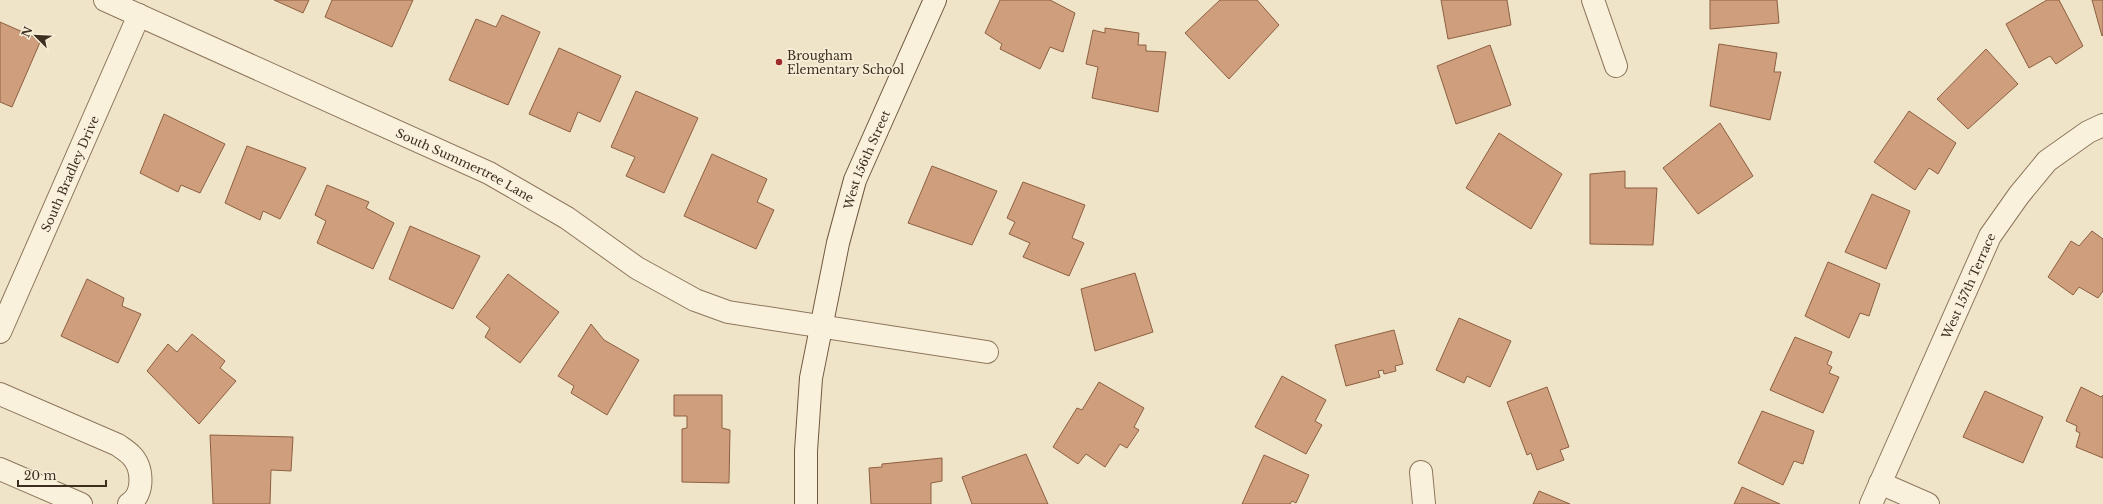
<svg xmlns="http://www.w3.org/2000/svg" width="2103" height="504" viewBox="0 0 2103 504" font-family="'Libre Baskerville',serif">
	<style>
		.building { fill: #cf9f7d; stroke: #8d5f41 }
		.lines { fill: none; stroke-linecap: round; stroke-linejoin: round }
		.street-casing { stroke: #8d765c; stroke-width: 24 }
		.secondary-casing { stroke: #6f573f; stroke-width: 24 }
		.street { stroke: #faf1dc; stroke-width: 22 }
		.secondary { stroke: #faf1dc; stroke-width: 22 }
		.poi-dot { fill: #9e2a2b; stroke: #f7eed8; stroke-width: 1.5 }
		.labels { text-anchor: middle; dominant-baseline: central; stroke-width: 3.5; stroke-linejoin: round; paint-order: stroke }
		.poi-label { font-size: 12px; fill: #3d2e20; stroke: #f7eed8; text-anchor: start }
		.street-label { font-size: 12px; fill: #3d2e20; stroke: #f7eed8 }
	</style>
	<rect width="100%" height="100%" fill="#f0e4c8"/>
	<path class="building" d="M274,0H309L303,13Z
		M332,0H413L392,47L325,17Z
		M1000,0H1050L1075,13L1063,52L1050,47L1040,69L1000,49L1002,44L985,33Z
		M1220,0H1257L1279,25L1229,79L1185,33Z
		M1441,0H1507L1511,25L1448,39Z
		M1710,0H1777L1779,23L1710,29Z
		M2047,0H2059L2083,46L2056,64L2050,56L2029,68L2006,24Z
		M2092,0H2103V35L2102,36Z
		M502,15L540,32L508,105L449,80L476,19L496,27Z
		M0,22L41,40L12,107L0,102Z
		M1105,28L1139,33L1138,45H1146V51L1166,52L1158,112L1092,98L1098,67L1086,64L1093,30L1105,33Z
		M1719,44L1777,53L1774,72H1781L1770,120L1710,106Z
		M1490,45L1511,105L1456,124L1437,66Z
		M559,48L621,76L600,122L578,112L570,132L529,114Z
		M1986,49L2018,84L1968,129L1937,99Z
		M636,91L698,118L664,193L626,176L635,157L611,147Z
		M1909,111L1956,143L1938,174L1929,168L1915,190L1874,162Z
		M164,114L225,144L200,193L181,185L178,192L140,173Z
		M1720,123L1753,176L1698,214L1663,168Z
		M1499,133L1562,174L1531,229L1466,188Z
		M247,146L306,168L280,219L263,211L260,220L225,203Z
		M712,154L767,179L757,202L774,210L756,249L684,216Z
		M932,166L997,191L972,245L908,223Z
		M1625,171V188H1657L1653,245L1590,244V174Z
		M1023,182L1085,205L1072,238L1084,243L1069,276L1023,257L1030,243L1009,234L1015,222L1007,218Z
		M327,185L369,202L366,208L394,223L373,269L317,243L326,221L315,215Z
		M1872,194L1910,211L1886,269L1845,252Z
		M410,226L480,256L453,309L389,279Z
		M2092,231L2103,239V291L2098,298L2079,287L2073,295L2048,277L2071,241L2079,246Z
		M1828,262L1880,284L1869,316L1860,313L1849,338L1805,316Z
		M1135,273L1153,332L1095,351L1081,289Z
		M508,274L559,312L520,363L485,337L490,328L476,317Z
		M87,279L124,298L122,306L141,314L118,363L61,336Z
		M1459,318L1511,341L1490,387L1467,376L1464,383L1436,370Z
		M591,324L604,340L639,360L607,415L571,393L574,386L558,376Z
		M1394,330L1403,364L1395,366L1396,371L1384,374L1383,370L1378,371L1380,377L1346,386L1335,345Z
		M192,334L225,361L220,368L236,381L199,424L147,371L168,344L177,352Z
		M1795,337L1832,352L1827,364L1832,367L1829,373L1839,377L1823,413L1770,390Z
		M1282,376L1326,400L1315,421L1322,425L1306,454L1255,427Z
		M1099,382L1144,408L1134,427L1139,430L1127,448L1120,444L1105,467L1086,454L1078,464L1053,447L1077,408L1082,410Z
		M1547,387L1569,447L1560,450L1564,460L1537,470L1531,453L1527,455L1507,402Z
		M2081,387L2101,397L2103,395V458L2076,447L2080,433L2076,431L2077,426L2066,421Z
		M1985,391L2043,417L2023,463L1963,437Z
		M674,395H722V428L730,430L729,483L682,482V429L687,428V416H674Z
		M1762,411L1814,431L1803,464L1794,461L1783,485L1738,463Z
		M210,435L293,437L291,471L271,470L270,504H213Z
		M1026,454L1048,504H972L962,477Z
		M1264,455L1309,475L1296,503L1292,501L1290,504H1242Z
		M942,458V481L931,483V504H871L869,468L882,467V464Z
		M1742,487L1780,504H1734Z
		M1539,491L1570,504H1533Z"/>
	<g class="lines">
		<g class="street-casing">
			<g id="street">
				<path id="s1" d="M105,0L489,173L567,218L637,268L695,300L728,312L987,352"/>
				<path d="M1593,0L1616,66"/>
				<path id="s2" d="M0,332L139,15"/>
				<path d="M0,394L118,445C122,448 127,451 131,455C143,467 145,494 129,504"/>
				<path d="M0,469L81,504"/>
				<path d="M1421,472L1424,504"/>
				<path d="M1880,483L1928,504"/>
				<path id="s3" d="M1871,504L1990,236L2019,195L2047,161L2088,132L2103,125"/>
			</g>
		</g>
		<g class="secondary-casing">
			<g id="secondary">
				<path id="s4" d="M806,504V451L811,378L838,243L855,180L935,0"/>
			</g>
		</g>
		<use href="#street" class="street"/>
		<use href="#secondary" class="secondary"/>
	</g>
	<circle class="poi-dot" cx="779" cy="62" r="4"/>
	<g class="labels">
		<g class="poi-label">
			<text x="787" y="55">Brougham<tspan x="787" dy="14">Elementary School</tspan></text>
		</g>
		<g class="street-label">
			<text stroke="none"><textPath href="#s4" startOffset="352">West 156th Street</textPath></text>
			<text stroke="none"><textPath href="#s1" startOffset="396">South Summertree Lane</textPath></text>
			<text stroke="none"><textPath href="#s2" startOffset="173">South Bradley Drive</textPath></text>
			<text stroke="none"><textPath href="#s3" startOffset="239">West 157th Terrace</textPath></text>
		</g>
	</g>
	<g transform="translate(36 36) rotate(294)" stroke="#f7eed8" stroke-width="3" paint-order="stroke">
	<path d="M0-3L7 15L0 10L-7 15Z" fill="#3d2e20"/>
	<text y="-6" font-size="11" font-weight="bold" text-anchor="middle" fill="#3d2e20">N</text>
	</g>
	<path d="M18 480v6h88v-6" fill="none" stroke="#3d2e20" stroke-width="2"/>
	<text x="24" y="480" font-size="12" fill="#3d2e20" stroke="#f7eed8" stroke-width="3" paint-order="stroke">20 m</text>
</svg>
